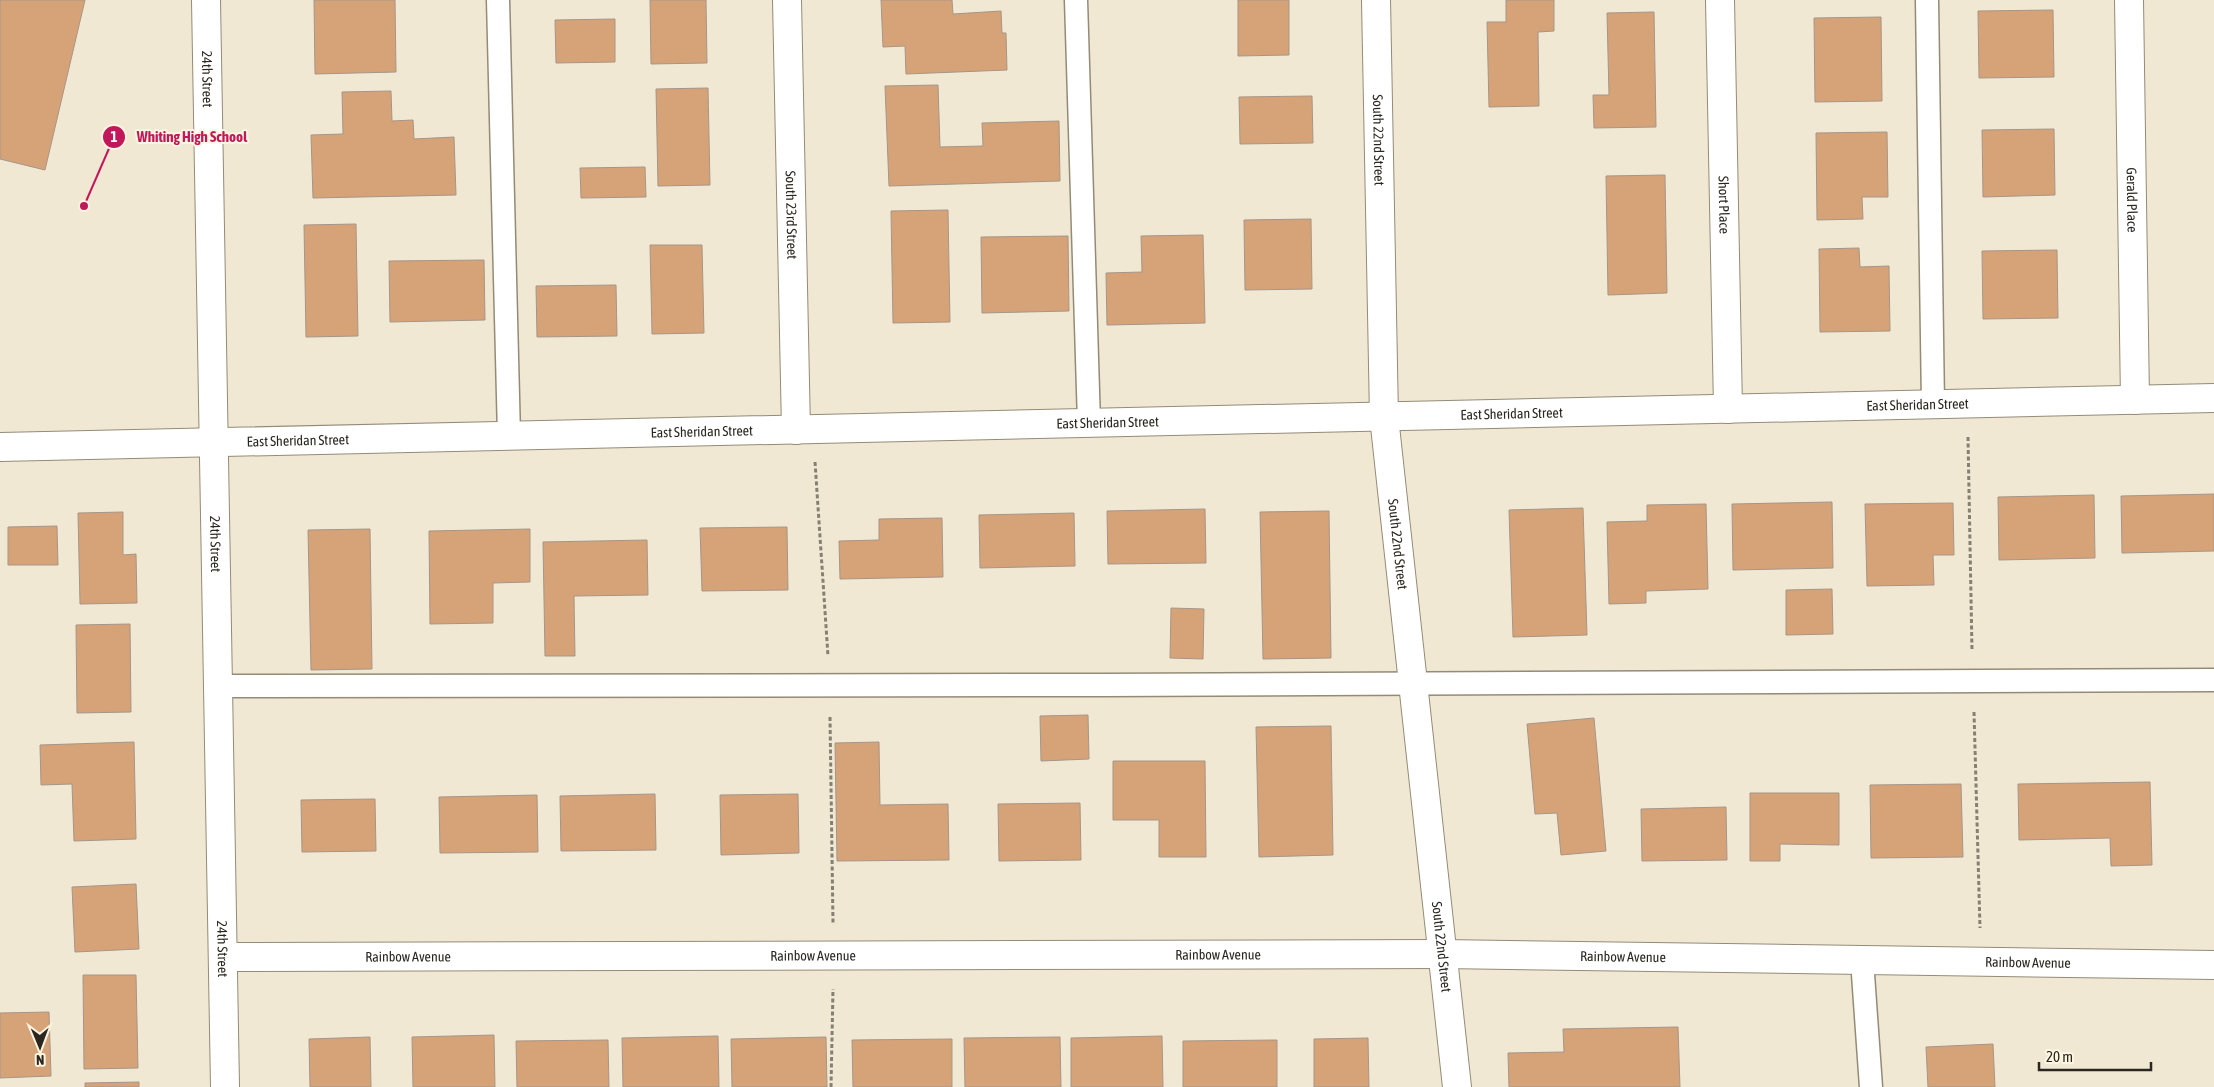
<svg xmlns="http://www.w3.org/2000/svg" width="2214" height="1087" viewBox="0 0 2214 1087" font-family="'Asap Condensed',sans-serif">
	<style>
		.building { fill: #d6a379; stroke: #a69587 }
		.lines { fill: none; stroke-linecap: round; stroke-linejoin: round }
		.service-casing { stroke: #938b78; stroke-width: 25 }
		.minor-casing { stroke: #938b78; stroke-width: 30 }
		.tertiary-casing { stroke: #938b78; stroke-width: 30 }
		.path { stroke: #868073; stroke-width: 3; stroke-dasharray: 4 2.5; stroke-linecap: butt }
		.service { stroke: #fff; stroke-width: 22 }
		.minor { stroke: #fff; stroke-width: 28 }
		.tertiary { stroke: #fff; stroke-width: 28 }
		.labels { text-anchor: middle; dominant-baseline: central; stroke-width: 4; stroke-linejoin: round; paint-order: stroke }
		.street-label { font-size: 14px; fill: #2b2720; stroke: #fff5e1 }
		.leader { fill: none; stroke: #c2185b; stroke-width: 2 }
		.callout-dot { fill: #c2185b; stroke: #fff5e1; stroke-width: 2 }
		.mark-label { font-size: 15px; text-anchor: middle; font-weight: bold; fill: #fff }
		.callout-label { font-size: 15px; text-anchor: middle; font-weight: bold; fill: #c2185b; stroke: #fff5e1; stroke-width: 4; stroke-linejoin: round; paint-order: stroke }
	</style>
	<rect width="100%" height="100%" fill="#f1e8d4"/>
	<path class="building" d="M0,0H85L45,170L0,159Z
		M314,0H395L396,72L315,74Z
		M650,0H706L707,63L651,64Z
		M881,0H952L953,14L1001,11L1002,33H1006L1007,70L906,74L905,46L883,47Z
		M1238,0H1289V55L1238,56Z
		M1506,0H1554V31L1538,32L1539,106L1489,107L1487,22H1506Z
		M2053,10L2054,77L1979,78L1978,11Z
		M1654,12L1656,127L1594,128L1593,95H1609L1607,13Z
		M1881,17L1882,101L1815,102L1814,18Z
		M615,19V62L556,63L555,20Z
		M938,85L940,147L983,146L982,123L1059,121L1060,181L889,186L885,86Z
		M708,88L710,185L658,186L656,89Z
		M391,91L392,121L413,120L414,139L454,137L456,195L313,198L311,135L343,134L342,92Z
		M1312,96L1313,143L1240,144L1239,97Z
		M2054,129L2055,195L1983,197L1982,130Z
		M1887,132L1888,197H1862L1863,219L1817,220L1816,133Z
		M645,167L646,197L581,198L580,168Z
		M1665,175L1667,293L1608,295L1606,176Z
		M948,210L950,322L893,323L891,211Z
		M1311,219L1312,289L1245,290L1244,220Z
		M356,224L358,336L306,337L304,225Z
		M1203,235L1205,323L1107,325L1106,273L1142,272L1141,236Z
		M1068,236L1069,311L982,313L981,237Z
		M650,245H702L704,333L652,334Z
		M1859,248L1860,267L1889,266L1890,331L1820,332L1819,249Z
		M2057,250L2058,318L1983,319L1982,251Z
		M484,260L485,320L390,322L389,261Z
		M616,285L617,336L537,337L536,286Z
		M2214,494V551L2122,553L2121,496Z
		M2094,495L2095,558L1999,560L1998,497Z
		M1832,502L1833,568L1733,570L1732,504Z
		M1953,503L1954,555H1933L1934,585L1867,586L1865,504Z
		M1706,504L1708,589L1646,591V603L1609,604L1607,522L1647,521V505Z
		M1583,508L1587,635L1513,637L1509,510Z
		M1205,509L1206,563L1108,564L1107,511Z
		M1329,511L1331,658L1263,659L1260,512Z
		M123,512V555L136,554L137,603L80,604L78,513Z
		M1074,513L1075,566L980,568L979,515Z
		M942,518L943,577L840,579L839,541L879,540V519Z
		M57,526L58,565H8V527Z
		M787,527L788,590L702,591L700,528Z
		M370,529L372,669L311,670L308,530Z
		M530,529V582L493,583V623L430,624L429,531Z
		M647,540L648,595L574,596L575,656H545L543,542Z
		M1832,589L1833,634L1786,635V590Z
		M1171,608L1204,609L1203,659L1170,658Z
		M130,624L131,712L77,713L76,625Z
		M1088,715L1089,759L1041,761L1040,716Z
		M1594,718L1606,851L1561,855L1557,813L1535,814L1527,724Z
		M1331,726L1333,855L1259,857L1256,727Z
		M134,742L136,839L74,841L72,784L41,785L40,745Z
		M879,742L880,805L948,804L949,860L837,861L835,743Z
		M1113,761H1205L1206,857H1159V820H1113Z
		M2150,782L2152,865L2111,866L2110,838L2019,840L2018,784Z
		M1961,784L1963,857L1871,858L1870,785Z
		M1750,793H1839V845L1780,844V861H1750Z
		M655,794L656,850L561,851L560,796Z
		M798,794L799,853L721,855L720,795Z
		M537,795L538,852L440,853L439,797Z
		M375,799L376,851L302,852L301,800Z
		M1080,803L1081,860L999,861L998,804Z
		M1726,807L1727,860L1642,861L1641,809Z
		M136,884L139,949L75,952L72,887Z
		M83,975H136L138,1068L84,1069Z
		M49,1012L51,1076L0,1078V1013Z
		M1678,1027L1680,1087H1509L1508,1053L1564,1052L1563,1029Z
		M494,1035L495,1087H413L412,1037Z
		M718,1036L719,1087H623L622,1038Z
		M1162,1036L1163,1087H1071V1038Z
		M370,1037L371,1087H310L309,1039Z
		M826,1037L827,1087H732L731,1039Z
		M1060,1037L1061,1087H965L964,1038Z
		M1368,1038L1369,1087H1314V1039Z
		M952,1039V1087H853L852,1040Z
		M608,1040L609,1087H517L516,1041Z
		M1277,1040V1087H1183V1041Z
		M1993,1044L1995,1087H1928L1926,1047Z
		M139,1082V1087H85V1083Z"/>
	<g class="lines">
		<g class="service-casing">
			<path id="service" d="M498,0L509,436
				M1076,0L1089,423
				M1927,0L1933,405
				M218,686L1104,685L2214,680
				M1862,960L1871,1087"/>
		</g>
		<g class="minor-casing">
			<g id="minor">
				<path id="s1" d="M206,0L225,1087"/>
				<path id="s2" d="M787,0L796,430"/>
				<path id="s3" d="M1720,0L1728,409"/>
				<path id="s4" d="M2129,0L2135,400"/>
				<path id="s5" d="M223,957L1443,954L2214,965"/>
			</g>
		</g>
		<g class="tertiary-casing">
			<g id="tertiary">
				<path id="s6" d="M1376,0L1384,417L1457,1087"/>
				<path id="s7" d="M0,447L2214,398"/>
			</g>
		</g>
		<path class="path" d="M1968,437L1972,651
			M815,462L828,656
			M1974,712L1980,928
			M830,717L833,923
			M831,1087L833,989"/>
		<use href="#service" class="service"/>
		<use href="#minor" class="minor"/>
		<use href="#tertiary" class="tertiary"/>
	</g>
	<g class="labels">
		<g class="street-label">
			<text stroke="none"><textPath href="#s1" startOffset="79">24th Street</textPath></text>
			<text stroke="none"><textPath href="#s6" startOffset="140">South 22nd Street</textPath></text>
			<text stroke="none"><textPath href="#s4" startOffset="200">Gerald Place</textPath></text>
			<text stroke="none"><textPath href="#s3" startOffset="205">Short Place</textPath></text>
			<text stroke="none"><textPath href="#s2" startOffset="215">South 23rd Street</textPath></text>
			<text stroke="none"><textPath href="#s7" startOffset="1918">East Sheridan Street</textPath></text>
			<text stroke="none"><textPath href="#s7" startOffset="1512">East Sheridan Street</textPath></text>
			<text stroke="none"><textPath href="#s7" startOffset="1108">East Sheridan Street</textPath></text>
			<text stroke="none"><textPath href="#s7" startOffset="702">East Sheridan Street</textPath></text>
			<text stroke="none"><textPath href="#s7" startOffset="298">East Sheridan Street</textPath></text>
			<text stroke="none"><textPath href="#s1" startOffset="544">24th Street</textPath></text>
			<text stroke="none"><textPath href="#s6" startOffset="545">South 22nd Street</textPath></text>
			<text stroke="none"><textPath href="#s6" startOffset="950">South 22nd Street</textPath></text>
			<text stroke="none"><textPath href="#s1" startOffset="949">24th Street</textPath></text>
			<text stroke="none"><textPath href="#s5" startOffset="995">Rainbow Avenue</textPath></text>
			<text stroke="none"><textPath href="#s5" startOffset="590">Rainbow Avenue</textPath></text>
			<text stroke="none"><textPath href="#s5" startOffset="185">Rainbow Avenue</textPath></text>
			<text stroke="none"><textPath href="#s5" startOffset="1400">Rainbow Avenue</textPath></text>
			<text stroke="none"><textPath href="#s5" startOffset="1805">Rainbow Avenue</textPath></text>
		</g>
	</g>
	<path class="leader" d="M84 206L114 137"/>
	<g class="callout-dot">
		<circle cx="84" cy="206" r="5"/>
		<circle cx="114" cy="137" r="12"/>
	</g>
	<g class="mark-label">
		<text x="114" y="142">1</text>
	</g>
	<g class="callout-label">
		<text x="192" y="142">Whiting High School</text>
	</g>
	<g transform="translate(40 1047) rotate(179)" stroke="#fff5e1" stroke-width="4" paint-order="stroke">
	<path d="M0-4L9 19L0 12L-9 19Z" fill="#2b2720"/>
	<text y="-8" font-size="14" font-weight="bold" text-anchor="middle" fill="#2b2720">N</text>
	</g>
	<path d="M2039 1062v8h112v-8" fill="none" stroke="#2b2720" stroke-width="2.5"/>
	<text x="2046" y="1062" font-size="15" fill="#2b2720" stroke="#fff5e1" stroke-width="4" paint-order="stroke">20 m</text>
</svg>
